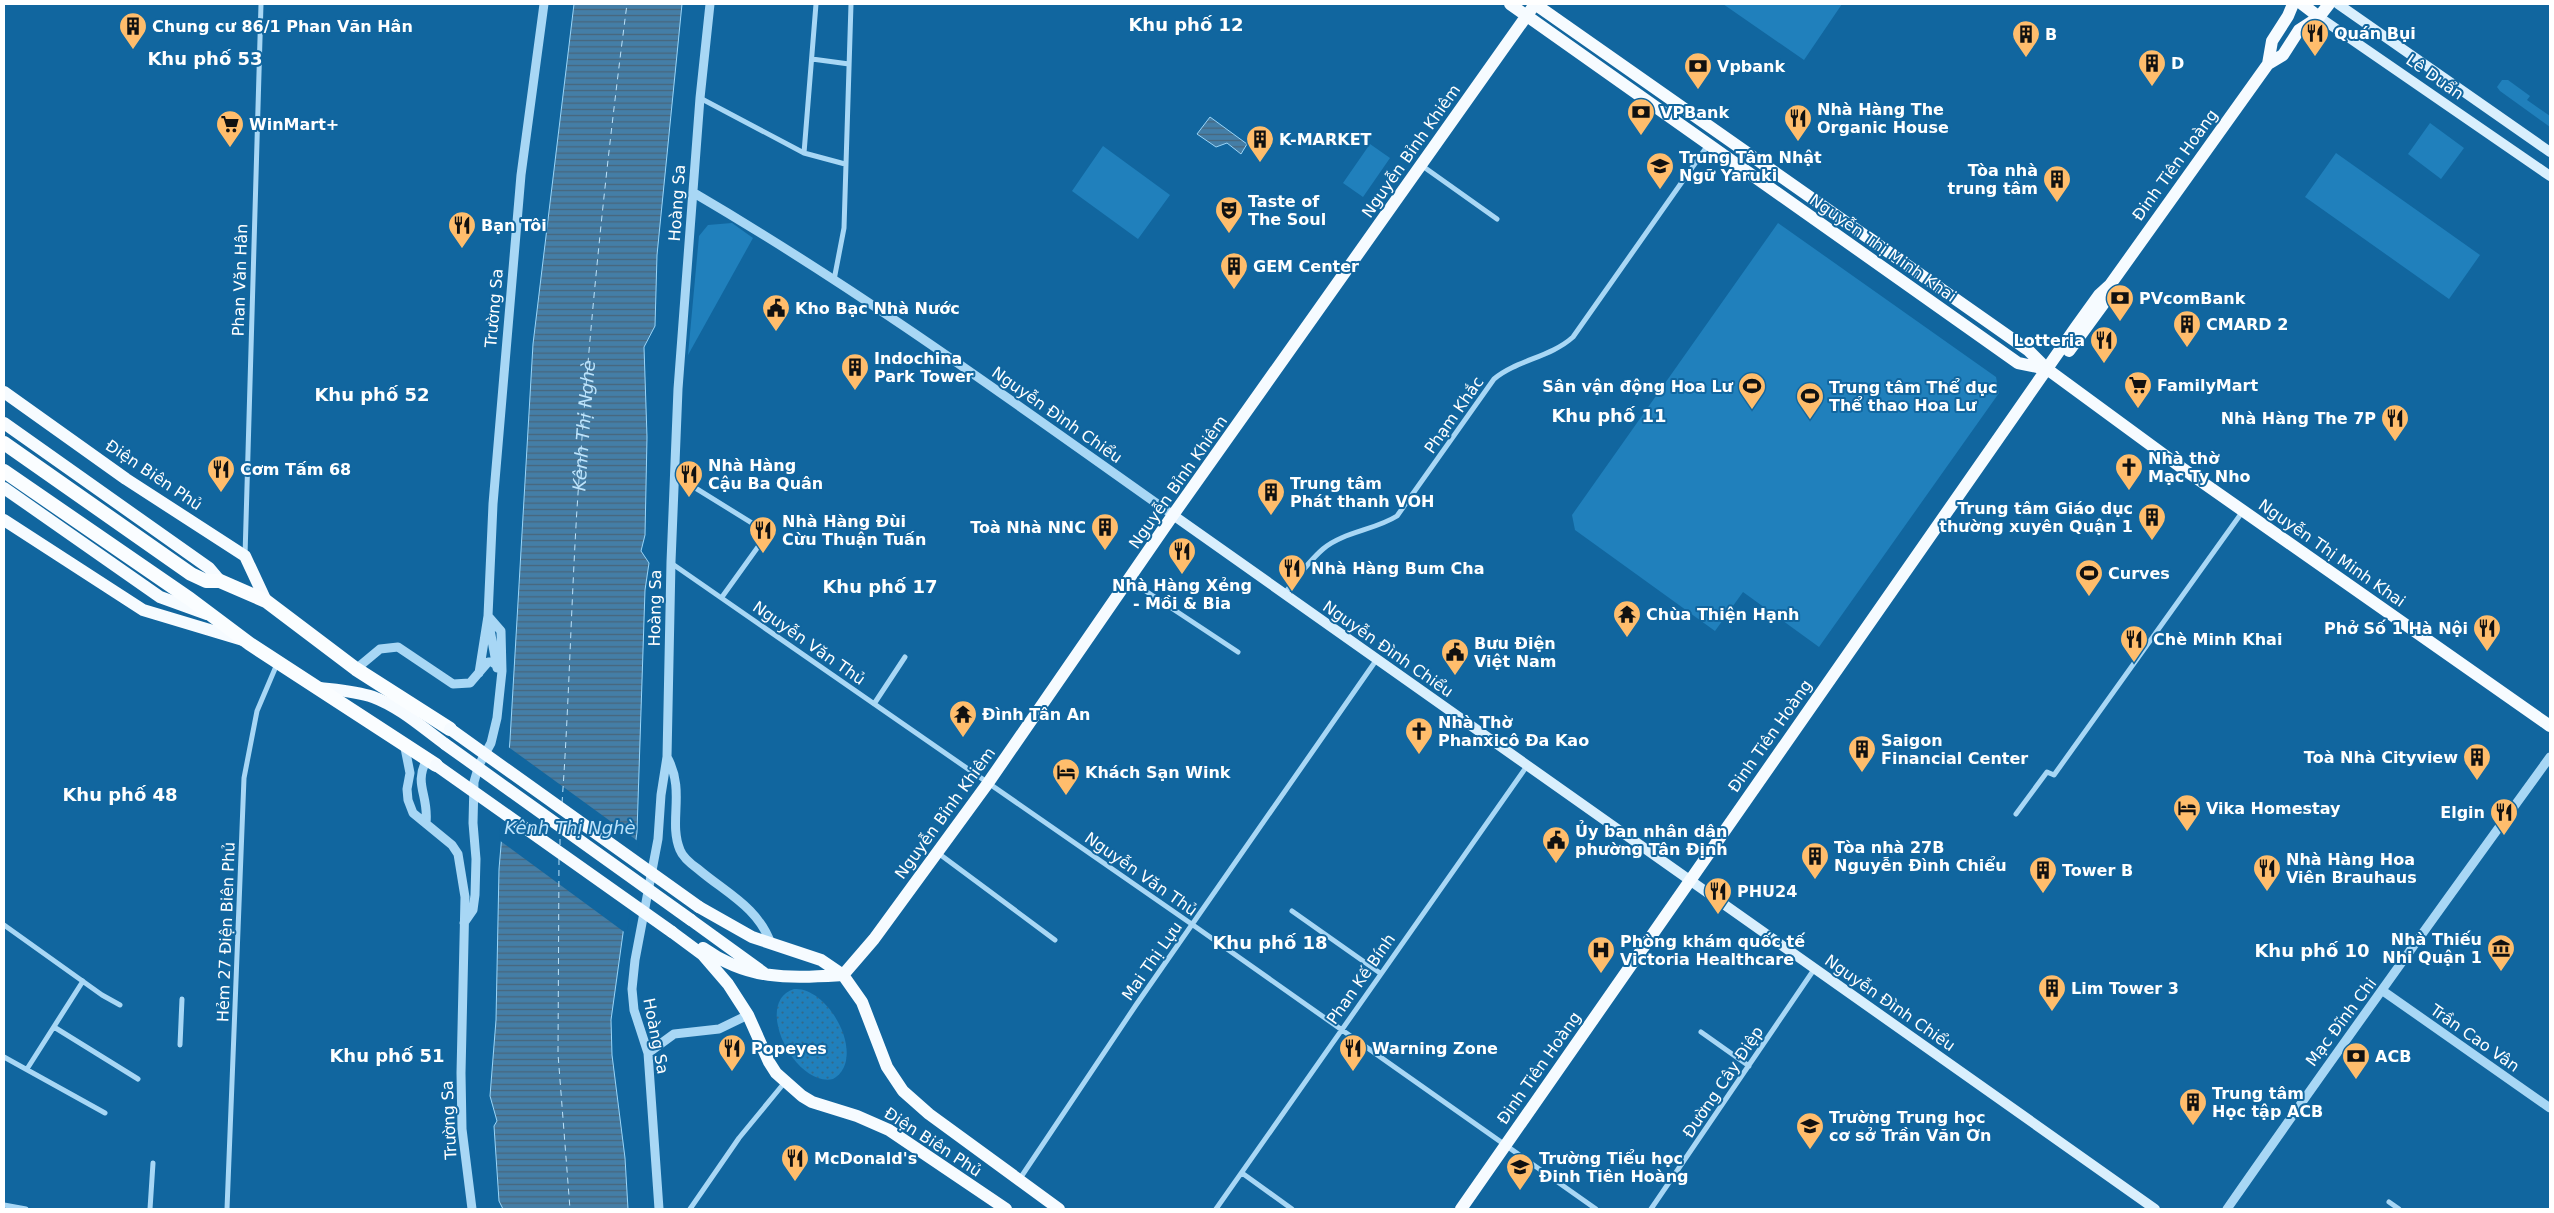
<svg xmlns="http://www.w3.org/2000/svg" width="2554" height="1213" viewBox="0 0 2554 1213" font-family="'DejaVu Sans',sans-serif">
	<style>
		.grass { fill: url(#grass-dots) }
		.green { fill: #2080bc }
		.water { fill: url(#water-rules); stroke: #9ad5f8 }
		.pier { fill: #11669f }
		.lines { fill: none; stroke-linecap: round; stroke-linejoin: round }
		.ferry { stroke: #bce3fb; stroke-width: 1; stroke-dasharray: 6 5; stroke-linecap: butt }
		.minor { stroke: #a8d7f5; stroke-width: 5 }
		.tertiary { stroke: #a8d7f5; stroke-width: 9 }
		.secondary { stroke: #d9effd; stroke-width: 10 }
		.primary { stroke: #f6fbff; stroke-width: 12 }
		.trunk { stroke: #fafdff; stroke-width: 14 }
		.primary-bridge { stroke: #f6fbff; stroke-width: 12 }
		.labels { text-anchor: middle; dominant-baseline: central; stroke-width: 4; stroke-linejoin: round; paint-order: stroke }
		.poi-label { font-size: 16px; font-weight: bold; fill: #fff; stroke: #11669f; text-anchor: start }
		.street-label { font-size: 16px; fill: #fff; stroke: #11669f }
		.neighbourhood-label { font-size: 18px; font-weight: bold; fill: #fff; stroke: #11669f }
		.water-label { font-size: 18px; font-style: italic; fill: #bce3fb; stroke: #11669f }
	</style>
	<defs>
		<pattern id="grass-dots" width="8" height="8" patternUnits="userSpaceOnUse" patternTransform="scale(1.25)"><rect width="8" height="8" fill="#2080bc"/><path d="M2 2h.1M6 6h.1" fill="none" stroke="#34698a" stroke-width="1.8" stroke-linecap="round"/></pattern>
		<pattern id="water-rules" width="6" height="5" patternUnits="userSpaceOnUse" patternTransform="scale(1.25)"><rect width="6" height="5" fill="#447ea7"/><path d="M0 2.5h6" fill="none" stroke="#48657a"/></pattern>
	</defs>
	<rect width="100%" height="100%" fill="#11669f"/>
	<path class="grass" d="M794,989C829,986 868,1059 833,1079C795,1088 752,1002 794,989Z"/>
	<path class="green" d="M1723,4H1842L1804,60Z
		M2502,80H2508L2530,96L2527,100L2550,116V127L2500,91L2497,87Z
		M2430,123L2464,148L2441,179L2408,154Z
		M1370,144L1390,158L1363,197L1343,183Z
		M1103,146L1170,195L1138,239L1072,191Z
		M2336,153L2480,255L2449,299L2305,197Z
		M732,223L753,238L688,355L699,236L708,225Z
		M1778,223L1996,377L1999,393L1819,647L1743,592L1715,631L1575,530L1572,515Z"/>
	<path class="water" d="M574,4H682L657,255L655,326L644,347L647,437L645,535L641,551L649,563L645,590L637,832L611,1020L612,1055L625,1158L628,1209H503L499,1201L494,1126L497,1121L490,1096L496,1020L499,869L510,740L533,344Z
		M1210,117L1247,144L1241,154L1227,143L1216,147L1197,134Z"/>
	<path class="pier" d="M507,746L639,842L627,934L499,840Z"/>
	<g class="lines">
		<g class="ferry">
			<path id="s1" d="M562,803C569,705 571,607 577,509C588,340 605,172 627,4"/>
			<path d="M560,845V834"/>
			<path d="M559,859L558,1054L570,1209"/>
		</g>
		<path class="minor" d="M812,59L849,64
			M700,98L804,153L845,164
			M804,153L816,4
			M1421,165L1497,219
			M834,280L844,228L851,4
			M676,476L768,533L722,597
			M245,556L261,4
			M671,563L1193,925L1596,1209
			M1129,580L1238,652
			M1284,594C1296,579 1308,562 1323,549C1343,532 1375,530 1397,516L1494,379C1517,360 1551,357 1573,337L1708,145
			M874,704L905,657
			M2016,814L2047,772L2054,775L2243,511
			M938,853L1055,940
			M1292,911L1380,973
			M4,925L102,995L120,1005
			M54,1027L138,1079
			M1701,1032L1749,1066
			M180,1045L182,999
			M4,1057L105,1113
			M27,1069L83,981
			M1242,1173L1292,1209
			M1019,1180L1136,1005L1377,659
			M2389,1202L2399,1209
			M4,1205L26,1209
			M150,1209L153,1163
			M227,1209L244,778L257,711L277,664
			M690,1209L739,1138L785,1082
			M1216,1209L1527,766
			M1651,1209L1815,968"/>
		<path class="tertiary" d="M694,193C860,290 1016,404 1173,515
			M489,624L497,668
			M356,669L380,649L398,647L453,684L470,683L488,662H492L496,665
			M479,673L488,616L493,504L521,175L544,4
			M404,743L410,773L407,789L408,800L413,813L452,845L458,854L465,897L461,1073L462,1129L472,1209
			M667,757C686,791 668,821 680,850C683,858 691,864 698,869C726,893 758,907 771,944
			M426,823C429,794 413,785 427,759
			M464,923L473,910L475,895L476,859L473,823L474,782L479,765L491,743L497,718L502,671L501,631L488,616
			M2383,991L2550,1108
			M648,1053L674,1034L719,1029L748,1015
			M659,1209L648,1053L634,1010L632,989L635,960L658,839L661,795L667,757L671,562L678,389L700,98L710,4
			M2227,1209C2333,1057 2441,907 2550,757"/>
		<path class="secondary" d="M2338,4L2550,152
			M2319,17L2550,176
			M1173,515L2155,1209"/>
		<path class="primary" d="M1510,4L2018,363L2047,369
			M1535,4L2028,350L2047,369L2182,468L2550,726
			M2302,4L2319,17
			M2268,64L2272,41L2288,16L2293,4
			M2069,351L2107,299L2110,285
			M4,392L126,479L245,556L266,601
			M4,423L209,568L220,581
			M4,488L160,597L207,614
			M4,520L143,610L243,640
			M320,688C338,690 356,691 373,697C400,707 423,728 445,744
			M699,907L752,937L821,960L843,975L862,1002L887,1067L903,1091L929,1114L1059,1209
			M691,920L764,973
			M672,932L703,955L728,984L748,1015L769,1062L776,1073L802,1096L812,1102L857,1116L889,1130L1006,1209
			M703,948C749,981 789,978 843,975
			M843,975L874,939L988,783L1173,515L1535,4
			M1461,1209L2076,327L2099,295L2110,285L2268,64L2283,55L2299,30L2319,17L2329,4"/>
		<path class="trunk" d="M4,443L191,574L206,581H220L266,601L356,669L450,729
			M4,471L190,599L250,644L436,765"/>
		<path class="primary-bridge" d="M450,729L699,907
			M445,744L691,920
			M436,765L672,932"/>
	</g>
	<defs>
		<g id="building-pin" transform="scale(1.4375)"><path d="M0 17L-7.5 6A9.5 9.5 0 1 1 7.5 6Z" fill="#ffbd6c" stroke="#11669f"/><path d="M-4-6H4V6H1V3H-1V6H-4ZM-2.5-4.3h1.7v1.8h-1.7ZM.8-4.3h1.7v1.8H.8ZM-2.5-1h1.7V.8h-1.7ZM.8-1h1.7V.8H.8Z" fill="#111"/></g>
		<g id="restaurant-pin" transform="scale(1.4375)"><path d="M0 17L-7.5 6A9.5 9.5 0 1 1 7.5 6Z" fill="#ffbd6c" stroke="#11669f"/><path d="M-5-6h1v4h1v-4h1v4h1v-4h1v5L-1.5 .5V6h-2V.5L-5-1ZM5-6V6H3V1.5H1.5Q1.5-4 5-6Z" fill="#111"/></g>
		<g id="bank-pin" transform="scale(1.4375)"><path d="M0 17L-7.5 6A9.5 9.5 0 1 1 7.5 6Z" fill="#ffbd6c" stroke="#11669f"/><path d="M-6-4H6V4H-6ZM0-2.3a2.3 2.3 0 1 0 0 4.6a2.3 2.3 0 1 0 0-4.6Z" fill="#111"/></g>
		<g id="supermarket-pin" transform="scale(1.4375)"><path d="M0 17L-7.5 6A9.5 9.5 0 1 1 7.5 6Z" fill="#ffbd6c" stroke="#11669f"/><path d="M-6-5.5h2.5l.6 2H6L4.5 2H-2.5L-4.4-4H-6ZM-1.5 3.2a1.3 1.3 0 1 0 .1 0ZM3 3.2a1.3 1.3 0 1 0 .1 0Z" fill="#111"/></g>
		<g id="school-pin" transform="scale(1.4375)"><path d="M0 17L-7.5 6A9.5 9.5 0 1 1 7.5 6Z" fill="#ffbd6c" stroke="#11669f"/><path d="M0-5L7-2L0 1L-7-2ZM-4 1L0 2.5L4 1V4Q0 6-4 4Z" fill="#111"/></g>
		<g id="theatre-pin" transform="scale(1.4375)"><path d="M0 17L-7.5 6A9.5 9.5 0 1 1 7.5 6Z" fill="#ffbd6c" stroke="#11669f"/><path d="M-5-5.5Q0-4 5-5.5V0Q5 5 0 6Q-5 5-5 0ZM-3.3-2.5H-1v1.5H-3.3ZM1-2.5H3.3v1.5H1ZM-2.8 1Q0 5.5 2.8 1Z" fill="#111"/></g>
		<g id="civic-pin" transform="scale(1.4375)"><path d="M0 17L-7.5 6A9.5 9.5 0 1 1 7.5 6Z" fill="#ffbd6c" stroke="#11669f"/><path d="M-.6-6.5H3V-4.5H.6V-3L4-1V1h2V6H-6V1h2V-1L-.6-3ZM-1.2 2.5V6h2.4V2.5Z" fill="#111"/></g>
		<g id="stadium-pin" transform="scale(1.4375)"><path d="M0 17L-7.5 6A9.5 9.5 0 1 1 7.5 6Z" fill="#ffbd6c" stroke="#11669f"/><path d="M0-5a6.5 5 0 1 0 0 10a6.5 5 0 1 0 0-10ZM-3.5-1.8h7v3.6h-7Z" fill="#111"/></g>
		<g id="church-pin" transform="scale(1.4375)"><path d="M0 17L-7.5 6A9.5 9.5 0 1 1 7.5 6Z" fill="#ffbd6c" stroke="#11669f"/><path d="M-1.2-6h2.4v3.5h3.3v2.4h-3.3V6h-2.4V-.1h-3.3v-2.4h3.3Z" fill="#111"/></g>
		<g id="temple-pin" transform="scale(1.4375)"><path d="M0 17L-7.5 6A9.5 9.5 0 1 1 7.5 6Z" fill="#ffbd6c" stroke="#11669f"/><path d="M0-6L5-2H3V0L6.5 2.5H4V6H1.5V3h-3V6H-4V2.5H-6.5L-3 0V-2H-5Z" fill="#111"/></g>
		<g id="hotel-pin" transform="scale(1.4375)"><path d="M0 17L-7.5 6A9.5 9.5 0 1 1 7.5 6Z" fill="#ffbd6c" stroke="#11669f"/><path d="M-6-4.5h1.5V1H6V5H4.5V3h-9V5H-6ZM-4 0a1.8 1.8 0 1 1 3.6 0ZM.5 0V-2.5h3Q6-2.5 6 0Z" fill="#111"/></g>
		<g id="museum-pin" transform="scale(1.4375)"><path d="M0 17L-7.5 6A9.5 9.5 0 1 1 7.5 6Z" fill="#ffbd6c" stroke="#11669f"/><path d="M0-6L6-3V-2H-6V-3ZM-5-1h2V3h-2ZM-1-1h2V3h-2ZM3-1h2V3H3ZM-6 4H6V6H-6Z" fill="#111"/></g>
		<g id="hospital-pin" transform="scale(1.4375)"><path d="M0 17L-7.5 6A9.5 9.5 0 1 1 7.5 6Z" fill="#ffbd6c" stroke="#11669f"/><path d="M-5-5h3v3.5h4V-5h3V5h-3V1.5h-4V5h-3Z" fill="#111"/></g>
	</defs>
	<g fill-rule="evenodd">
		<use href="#building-pin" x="133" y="26"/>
		<use href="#restaurant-pin" x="2315" y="33"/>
		<use href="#building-pin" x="2026" y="34"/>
		<use href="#building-pin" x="2152" y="63"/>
		<use href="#bank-pin" x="1698" y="66"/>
		<use href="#bank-pin" x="1641" y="112"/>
		<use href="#restaurant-pin" x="1798" y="118"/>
		<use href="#supermarket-pin" x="230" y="124"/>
		<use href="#building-pin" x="1260" y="139"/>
		<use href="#school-pin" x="1660" y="166"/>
		<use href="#building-pin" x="2057" y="179"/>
		<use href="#theatre-pin" x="1229" y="210"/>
		<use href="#restaurant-pin" x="462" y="225"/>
		<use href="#building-pin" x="1234" y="266"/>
		<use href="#bank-pin" x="2120" y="298"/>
		<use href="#civic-pin" x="776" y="308"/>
		<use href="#building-pin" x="2187" y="324"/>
		<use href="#restaurant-pin" x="2104" y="340"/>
		<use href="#building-pin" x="855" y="367"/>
		<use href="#supermarket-pin" x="2138" y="385"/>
		<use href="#stadium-pin" x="1752" y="386"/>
		<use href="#stadium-pin" x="1810" y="396"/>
		<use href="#restaurant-pin" x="2395" y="418"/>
		<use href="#church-pin" x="2129" y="467"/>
		<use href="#restaurant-pin" x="221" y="469"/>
		<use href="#restaurant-pin" x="689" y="474"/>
		<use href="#building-pin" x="1271" y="492"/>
		<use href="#building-pin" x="2152" y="517"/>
		<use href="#building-pin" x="1105" y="527"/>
		<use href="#restaurant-pin" x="763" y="530"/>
		<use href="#restaurant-pin" x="1182" y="551"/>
		<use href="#restaurant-pin" x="1292" y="568"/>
		<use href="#stadium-pin" x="2089" y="573"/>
		<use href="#temple-pin" x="1627" y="614"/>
		<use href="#restaurant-pin" x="2487" y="628"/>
		<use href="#restaurant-pin" x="2134" y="639"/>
		<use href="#civic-pin" x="1455" y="652"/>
		<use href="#temple-pin" x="963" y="714"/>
		<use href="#church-pin" x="1419" y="731"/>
		<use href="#building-pin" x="1862" y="749"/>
		<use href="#building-pin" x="2477" y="757"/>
		<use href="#hotel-pin" x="1066" y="772"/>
		<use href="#hotel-pin" x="2187" y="808"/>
		<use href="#restaurant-pin" x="2504" y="812"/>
		<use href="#civic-pin" x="1556" y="840"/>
		<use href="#building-pin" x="1815" y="856"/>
		<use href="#restaurant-pin" x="2267" y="868"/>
		<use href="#building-pin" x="2043" y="870"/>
		<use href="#restaurant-pin" x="1718" y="891"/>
		<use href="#museum-pin" x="2501" y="948"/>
		<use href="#hospital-pin" x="1601" y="950"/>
		<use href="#building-pin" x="2052" y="988"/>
		<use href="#restaurant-pin" x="732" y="1048"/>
		<use href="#restaurant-pin" x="1353" y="1048"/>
		<use href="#bank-pin" x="2356" y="1056"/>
		<use href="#building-pin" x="2193" y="1102"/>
		<use href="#school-pin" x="1810" y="1126"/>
		<use href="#restaurant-pin" x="795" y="1158"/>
		<use href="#school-pin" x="1520" y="1167"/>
	</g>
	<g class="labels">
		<g class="poi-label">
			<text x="152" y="26">Chung cư 86/1 Phan Văn Hân</text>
			<text x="2334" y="33">Quán Bụi</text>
			<text x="2045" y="34">B</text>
			<text x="2171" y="63">D</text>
			<text x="1717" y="66">Vpbank</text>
			<text x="1817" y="109">Nhà Hàng The<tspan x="1817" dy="18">Organic House</tspan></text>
			<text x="1660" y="112">VPBank</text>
			<text x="249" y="124">WinMart+</text>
			<text x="1279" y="139">K-MARKET</text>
			<text x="1679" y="157">Trung Tâm Nhật<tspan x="1679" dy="18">Ngữ Yaruki</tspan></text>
			<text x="2038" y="170" text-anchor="end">Tòa nhà<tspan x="2038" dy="18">trung tâm</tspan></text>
			<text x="1248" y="201">Taste of<tspan x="1248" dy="18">The Soul</tspan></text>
			<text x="481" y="225">Bạn Tôi</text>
			<text x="1253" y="266">GEM Center</text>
			<text x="2139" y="298">PVcomBank</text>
			<text x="795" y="308">Kho Bạc Nhà Nước</text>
			<text x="2206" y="324">CMARD 2</text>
			<text x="2085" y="340" text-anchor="end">Lotteria</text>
			<text x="874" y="358">Indochina<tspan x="874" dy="18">Park Tower</tspan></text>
			<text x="2157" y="385">FamilyMart</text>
			<text x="1733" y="386" text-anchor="end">Sân vận động Hoa Lư</text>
			<text x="1829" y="387">Trung tâm Thể dục<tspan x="1829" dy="18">Thể thao Hoa Lư</tspan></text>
			<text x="2376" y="418" text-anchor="end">Nhà Hàng The 7P</text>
			<text x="2148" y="458">Nhà thờ<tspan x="2148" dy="18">Mạc Ty Nho</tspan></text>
			<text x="708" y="465">Nhà Hàng<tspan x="708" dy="18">Cậu Ba Quân</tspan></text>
			<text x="240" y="469">Cơm Tấm 68</text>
			<text x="1290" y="483">Trung tâm<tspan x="1290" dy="18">Phát thanh VOH</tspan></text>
			<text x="2133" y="508" text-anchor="end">Trung tâm Giáo dục<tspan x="2133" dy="18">thường xuyên Quận 1</tspan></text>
			<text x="782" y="521">Nhà Hàng Đùi<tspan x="782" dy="18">Cừu Thuận Tuấn</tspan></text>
			<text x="1086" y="527" text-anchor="end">Toà Nhà NNC</text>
			<text x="1311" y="568">Nhà Hàng Bum Cha</text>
			<text x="2108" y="573">Curves</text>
			<text x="1182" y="585" text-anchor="middle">Nhà Hàng Xẻng<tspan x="1182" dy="18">- Mồi &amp; Bia</tspan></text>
			<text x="1646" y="614">Chùa Thiện Hạnh</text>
			<text x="2468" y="628" text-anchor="end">Phở Số 1 Hà Nội</text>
			<text x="2153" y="639">Chè Minh Khai</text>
			<text x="1474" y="643">Bưu Điện<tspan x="1474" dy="18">Việt Nam</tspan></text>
			<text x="982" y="714">Đình Tân An</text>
			<text x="1438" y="722">Nhà Thờ<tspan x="1438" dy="18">Phanxicô Đa Kao</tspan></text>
			<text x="1881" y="740">Saigon<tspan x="1881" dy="18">Financial Center</tspan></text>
			<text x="2458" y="757" text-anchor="end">Toà Nhà Cityview</text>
			<text x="1085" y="772">Khách Sạn Wink</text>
			<text x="2206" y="808">Vika Homestay</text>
			<text x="2485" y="812" text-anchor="end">Elgin</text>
			<text x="1575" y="831">Ủy ban nhân dân<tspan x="1575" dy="18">phường Tân Định</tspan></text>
			<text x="1834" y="847">Tòa nhà 27B<tspan x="1834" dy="18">Nguyễn Đình Chiểu</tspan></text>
			<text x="2286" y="859">Nhà Hàng Hoa<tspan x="2286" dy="18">Viên Brauhaus</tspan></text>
			<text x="2062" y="870">Tower B</text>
			<text x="1737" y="891">PHU24</text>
			<text x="2482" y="939" text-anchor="end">Nhà Thiếu<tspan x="2482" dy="18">Nhi Quận 1</tspan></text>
			<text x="1620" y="941">Phòng khám quốc tế<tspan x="1620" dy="18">Victoria Healthcare</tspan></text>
			<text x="2071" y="988">Lim Tower 3</text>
			<text x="751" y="1048">Popeyes</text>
			<text x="1372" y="1048">Warning Zone</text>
			<text x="2375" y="1056">ACB</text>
			<text x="2212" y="1093">Trung tâm<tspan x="2212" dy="18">Học tập ACB</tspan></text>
			<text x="1829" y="1117">Trường Trung học<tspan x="1829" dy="18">cơ sở Trần Văn Ơn</tspan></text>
			<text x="814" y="1158">McDonald's</text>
			<text x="1539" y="1158">Trường Tiểu học<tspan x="1539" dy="18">Đinh Tiên Hoàng</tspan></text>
		</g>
		<g class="street-label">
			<text transform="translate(2435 77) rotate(35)">Lê Duẩn</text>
			<text transform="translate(1411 151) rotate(-55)">Nguyễn Bỉnh Khiêm</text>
			<text transform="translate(2175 165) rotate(-54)">Đinh Tiên Hoàng</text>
			<text transform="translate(677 203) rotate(-86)">Hoàng Sa</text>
			<text transform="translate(1883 248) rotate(35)">Nguyễn Thị Minh Khai</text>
			<text transform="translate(240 280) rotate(-88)">Phan Văn Hân</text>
			<text transform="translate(494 308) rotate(-85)">Trường Sa</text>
			<text transform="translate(1057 415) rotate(35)">Nguyễn Đình Chiểu</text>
			<text transform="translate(1454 415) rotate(-55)">Phạm Khắc</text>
			<text transform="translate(154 475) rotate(34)">Điện Biên Phủ</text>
			<text transform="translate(1178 482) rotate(-55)">Nguyễn Bỉnh Khiêm</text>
			<text transform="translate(2332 553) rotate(35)">Nguyễn Thị Minh Khai</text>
			<text transform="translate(655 608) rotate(-89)">Hoàng Sa</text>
			<text transform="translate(809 643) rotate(35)">Nguyễn Văn Thủ</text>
			<text transform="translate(1388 649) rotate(35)">Nguyễn Đình Chiểu</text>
			<text transform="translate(1770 736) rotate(-55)">Đinh Tiên Hoàng</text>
			<text transform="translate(945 813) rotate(-54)">Nguyễn Bỉnh Khiêm</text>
			<text transform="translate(1141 874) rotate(35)">Nguyễn Văn Thủ</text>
			<text transform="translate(226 932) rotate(-88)">Hẻm 27 Điện Biên Phủ</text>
			<text transform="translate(1152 961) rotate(-55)">Mai Thị Lựu</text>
			<text transform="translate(1361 979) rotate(-55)">Phan Kế Bính</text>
			<text transform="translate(1890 1003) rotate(35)">Nguyễn Đình Chiểu</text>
			<text transform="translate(2341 1022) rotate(-53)">Mạc Đĩnh Chi</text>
			<text transform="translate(656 1036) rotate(79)">Hoàng Sa</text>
			<text transform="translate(2475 1038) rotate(35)">Trần Cao Vân</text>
			<text transform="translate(1539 1068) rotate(-55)">Đinh Tiên Hoàng</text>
			<text transform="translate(1723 1082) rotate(-56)">Đường Cây Điệp</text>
			<text transform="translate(449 1120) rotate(-93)">Trường Sa</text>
			<text transform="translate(933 1142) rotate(33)">Ðiện Biên Phủ</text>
		</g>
		<g class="neighbourhood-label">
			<text x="1186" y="24">Khu phố 12</text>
			<text x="205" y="58">Khu phố 53</text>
			<text x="372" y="394">Khu phố 52</text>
			<text x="1609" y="415">Khu phố 11</text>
			<text x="880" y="586">Khu phố 17</text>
			<text x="120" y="794">Khu phố 48</text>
			<text x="1270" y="942">Khu phố 18</text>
			<text x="2312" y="950">Khu phố 10</text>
			<text x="387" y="1055">Khu phố 51</text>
		</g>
		<g class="water-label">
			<text stroke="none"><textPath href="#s1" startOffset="378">Kênh Thị Nghè</textPath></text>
			<text x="570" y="827">Kênh Thị Nghè</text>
		</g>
	</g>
	<rect width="2554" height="1213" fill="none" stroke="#ffffff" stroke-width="10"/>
</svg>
